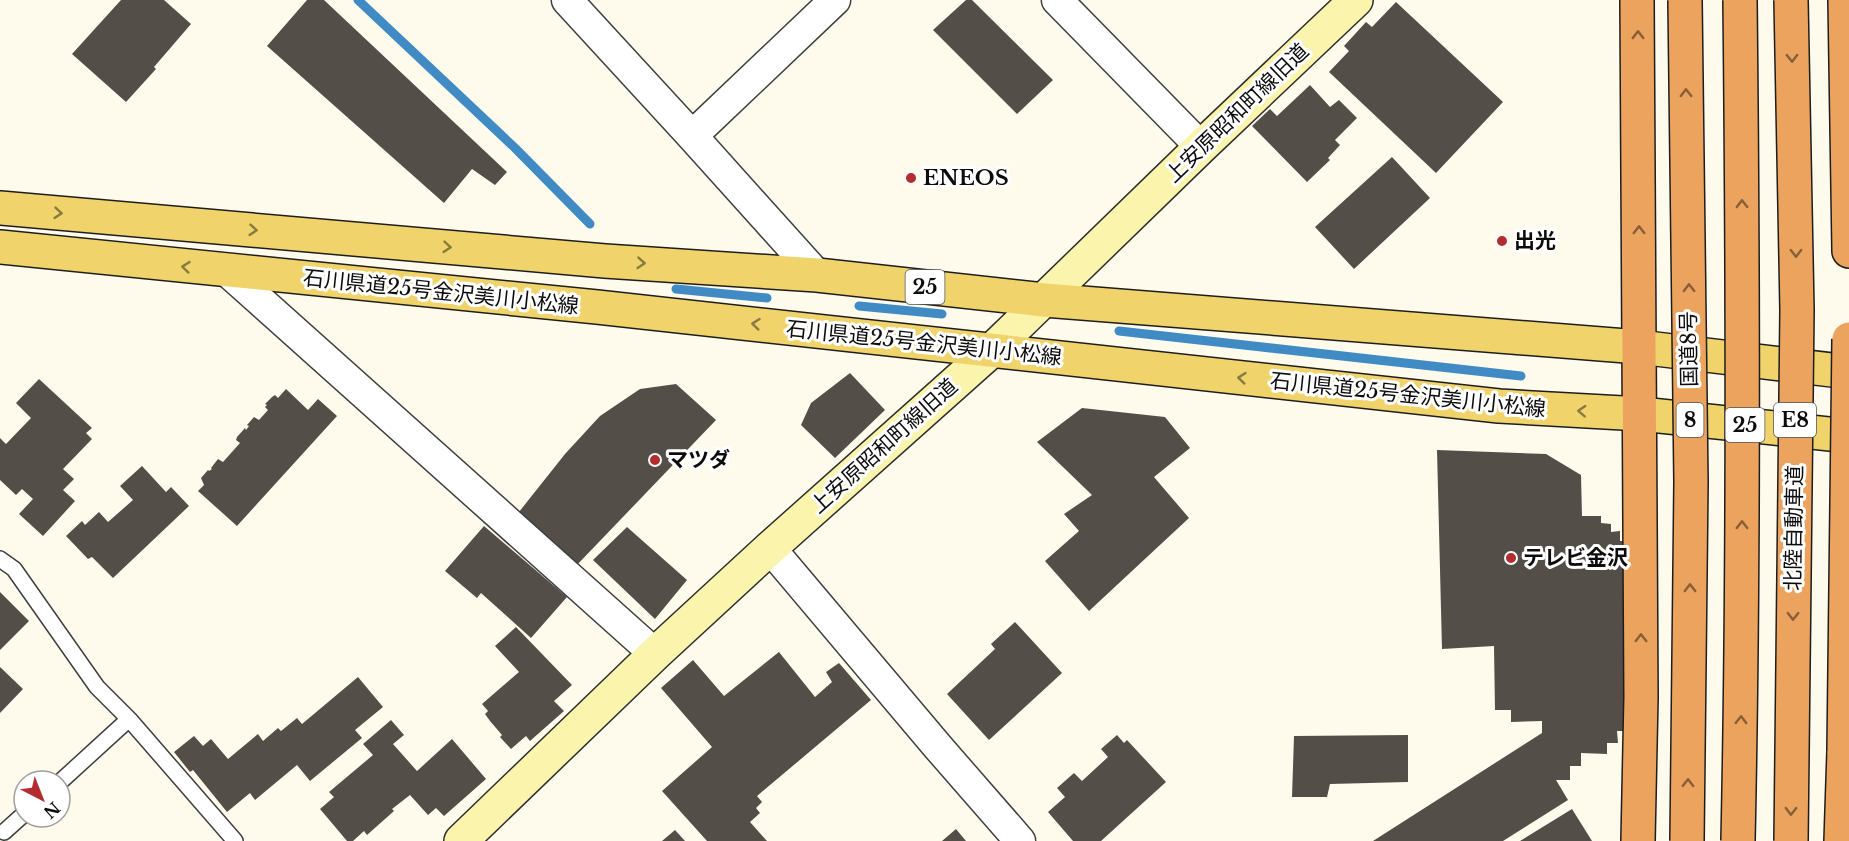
<svg xmlns="http://www.w3.org/2000/svg" width="1849" height="841" viewBox="0 0 1849 841" font-family="'Libre Baskerville','Noto Sans JP',serif">
	<style>
		.lines { fill: none; stroke-linecap: round; stroke-linejoin: round }
		.stream { stroke: #408bc4; stroke-width: 9 }
		.building { fill: #544e49 }
		.lane-casing { stroke: #3f3f3f; stroke-width: 18 }
		.street-casing { stroke: #3f3f3f; stroke-width: 33 }
		.secondary-casing { stroke: #2e2e2e; stroke-width: 36 }
		.primary-casing { stroke: #1d1d1d; stroke-width: 36 }
		.highway-casing { stroke: #1d1d1d; stroke-width: 36 }
		.lane { stroke: #fff; stroke-width: 15 }
		.street { stroke: #fff; stroke-width: 30 }
		.secondary { stroke: #faf4ac; stroke-width: 33 }
		.primary { stroke: #f0d46b; stroke-width: 33 }
		.highway { stroke: #eba35d; stroke-width: 33 }
		.highway-bridge-casing { stroke: #1d1d1d; stroke-width: 36; stroke-linecap: butt }
		.highway-bridge { stroke: #eba35d; stroke-width: 33 }
		.oneway { stroke: #875f39 }
		.oneway2 { stroke: #897a40 }
		.poi-dot { fill: #b32d2f; stroke: #fff; stroke-width: 2 }
		.labels { text-anchor: middle; dominant-baseline: central; stroke-width: 6; stroke-linejoin: round; paint-order: stroke }
		.shield { fill: #fff; stroke: #555; stroke-width: 1.5 }
		.shield-label { font-size: 20px; font-weight: bold; fill: #0c0c0c }
		.street-label { font-size: 21px; fill: #0c0c0c; stroke: #fff }
		.poi-label { font-size: 21px; font-weight: bold; fill: #0c0c0c; stroke: #fff; text-anchor: start }
	</style>
	<rect width="100%" height="100%" fill="#fefbed"/>
	<g class="lines">
		<path class="stream" d="M358,0L515,148L590,224
			M676,289L767,298
			M859,306L942,314
			M1119,331L1521,376"/>
	</g>
	<path class="building" d="M121,0H164L191,24L154,67L156,69L126,102L72,54Z
		M307,0H324L507,172L495,185L472,169L444,203L267,46Z
		M966,0H972L1053,80L1017,114L933,30Z
		M1396,2L1503,102L1436,173L1329,72L1349,51L1344,46L1366,22L1372,27Z
		M1310,85L1330,107L1339,100L1357,118L1335,140L1340,145L1328,158L1330,160L1307,182L1252,126L1270,109L1277,116Z
		M1392,157L1430,198L1354,269L1315,227Z
		M850,373L885,410L835,458L801,425L811,403Z
		M39,379L92,428L86,433L92,439L63,469L74,479L63,490L75,501L43,536L19,514L33,499L22,489L16,495L0,480V438L6,444L31,418L16,403Z
		M676,384L716,420L574,568L515,517L565,454L600,416L640,389Z
		M286,389L308,410L318,399L337,416L237,526L198,491L204,485L201,478L208,470L209,471L212,469L211,468L218,459L223,462L240,443L236,440L237,437L245,428L246,430L249,426L247,425L254,417L259,420L268,410L265,407L267,405L265,404L272,397L275,395L278,398Z
		M1082,408L1165,417L1190,448L1154,477L1189,518L1089,611L1045,561L1079,531L1064,514L1092,495L1037,442Z
		M1437,450L1546,454L1581,475L1582,516H1601V523L1611,524V532L1620,531V541H1630L1635,731H1617L1618,743H1607V754L1581,753V766H1570V780H1556L1568,800L1503,841H1373L1542,733V721L1511,722V710H1495L1494,646L1442,649Z
		M142,466L166,492L171,487L189,506L113,578L92,557L88,559L66,536L82,521L85,525L99,512L108,522L133,500L120,486Z
		M484,526L567,597L531,638L481,593L477,598L445,571Z
		M627,527L687,580L655,619L593,560Z
		M0,592L29,621L0,650Z
		M1015,622L1062,673L989,740L947,694L995,649L991,644Z
		M516,627L572,685L554,701L564,711L530,741L526,736L511,749L500,737L502,735L490,721L485,714L488,711L482,704L519,672L495,646Z
		M779,652L815,697L832,682L826,672L839,663L871,700L757,796L762,802L756,808L760,813L750,822L767,841H707L662,791L712,747L661,688L693,660L724,696Z
		M0,667L23,689L0,713Z
		M358,677L383,707L355,730L362,738L310,781L297,765L255,800L250,793L227,812L193,770L190,772L174,752L194,736L203,746L211,739L228,759L258,734L263,741L278,728L281,731L297,718L302,724Z
		M391,720L404,735L393,744L417,771L452,739L486,779L444,816L436,808L428,815L410,795L392,809L394,811L367,835L364,831L353,841H347L320,809L334,797L329,792L373,755L363,744Z
		M1117,735L1124,743L1127,740L1166,782L1101,841H1073L1048,812L1065,797L1057,788L1074,773L1082,781L1108,757L1101,749Z
		M1408,735V782L1330,784L1327,797H1292L1294,736Z
		M1572,809L1592,841H1520Z
		M956,829L966,841H942Z
		M675,830L685,841H662Z"/>
	<g class="lines">
		<g class="lane-casing">
			<path id="lane" d="M0,559L14,569L97,687L129,719L235,841
				M60,782L129,719
				M4,832L24,814"/>
		</g>
		<g class="street-casing">
			<path id="street" d="M567,0L692,136L817,275
				M1057,0L1201,147
				M692,136L835,0
				M227,271L655,654
				M770,548L938,747L1020,841"/>
		</g>
		<g class="secondary-casing">
			<path id="secondary" d="M461,841L655,654L770,548L992,350L1201,147L1356,0"/>
		</g>
		<g class="primary-casing">
			<path id="primary" d="M0,208L605,261L817,275L1044,300L1639,347L1849,372
				M0,247L597,307L1499,406L1641,414L1849,436"/>
		</g>
		<g class="highway-casing">
			<path id="highway" d="M1637,0L1641,697L1638,841
				M1845,0L1849,251
				M1841,841L1844,751"/>
		</g>
		<use href="#lane" class="lane"/>
		<use href="#street" class="street"/>
		<use href="#secondary" class="secondary"/>
		<use href="#primary" class="primary"/>
		<use href="#highway" class="highway"/>
		<g class="highway-bridge-casing">
			<path id="highway-bridge" d="M1685,0L1691,482L1687,841
				M1844,751L1849,339
				M1738,841C1744,561 1743,280 1740,0
				M1791,841L1797,310L1791,0"/>
		</g>
		<use href="#highway-bridge" class="highway-bridge"/>
	</g>
	<defs><path id="oneway-chevron" d="M-2-3.5L2.5 0L-2 3.5" fill="none" stroke-width="1.6" stroke-linecap="round" stroke-linejoin="round" transform="scale(1.5)"/></defs>
	<g class="oneway">
		<use href="#oneway-chevron" transform="translate(1638 35) rotate(-90)"/>
		<use href="#oneway-chevron" transform="translate(1792 58) rotate(89)"/>
		<use href="#oneway-chevron" transform="translate(1686 93) rotate(-91)"/>
		<use href="#oneway-chevron" transform="translate(1742 204) rotate(-91)"/>
		<use href="#oneway-chevron" transform="translate(1639 230) rotate(-90)"/>
		<use href="#oneway-chevron" transform="translate(1796 253) rotate(89)"/>
		<use href="#oneway-chevron" transform="translate(1689 288) rotate(-91)"/>
		<use href="#oneway-chevron" transform="translate(1742 525) rotate(-90)"/>
		<use href="#oneway-chevron" transform="translate(1690 588) rotate(-90)"/>
		<use href="#oneway-chevron" transform="translate(1793 616) rotate(91)"/>
		<use href="#oneway-chevron" transform="translate(1641 638) rotate(-90)"/>
		<use href="#oneway-chevron" transform="translate(1741 720) rotate(-89)"/>
		<use href="#oneway-chevron" transform="translate(1688 783) rotate(-89)"/>
		<use href="#oneway-chevron" transform="translate(1791 811) rotate(91)"/>
	</g>
	<g class="oneway2">
		<use href="#oneway-chevron" transform="translate(58 213) rotate(5)"/>
		<use href="#oneway-chevron" transform="translate(253 230) rotate(5)"/>
		<use href="#oneway-chevron" transform="translate(447 247) rotate(5)"/>
		<use href="#oneway-chevron" transform="translate(641 263) rotate(4)"/>
		<use href="#oneway-chevron" transform="translate(186 267) rotate(-174)"/>
		<use href="#oneway-chevron" transform="translate(756 324) rotate(-174)"/>
		<use href="#oneway-chevron" transform="translate(1242 378) rotate(-174)"/>
		<use href="#oneway-chevron" transform="translate(1582 411) rotate(-177)"/>
	</g>
	<g class="poi-dot">
		<circle cx="911" cy="178" r="6"/>
		<circle cx="1502" cy="241" r="6"/>
		<circle cx="655" cy="460" r="6"/>
		<circle cx="1511" cy="558" r="6"/>
	</g>
	<g class="labels">
		<g class="shield">
			<rect x="905.5" y="270" width="39" height="34" rx="4.5"/>
			<rect x="1676.5" y="403" width="27" height="34" rx="4.5"/>
			<rect x="1774" y="403" width="42" height="34" rx="4.5"/>
			<rect x="1725.5" y="408" width="39" height="34" rx="4.5"/>
		</g>
		<g class="shield-label">
			<text x="925" y="287">25</text>
			<text x="1690" y="420">8</text>
			<text x="1795" y="420">E8</text>
			<text x="1745" y="425">25</text>
		</g>
		<g class="street-label">
			<text transform="translate(1237 113) rotate(-44)">上安原昭和町線旧道</text>
			<text transform="translate(441 292) rotate(6)">石川県道25号金沢美川小松線</text>
			<text transform="translate(924 343) rotate(6)">石川県道25号金沢美川小松線</text>
			<text transform="translate(1689 349) rotate(-91)">国道8号</text>
			<text transform="translate(1408 395) rotate(6)">石川県道25号金沢美川小松線</text>
			<text transform="translate(884 446) rotate(-42)">上安原昭和町線旧道</text>
			<text transform="translate(1794 528) rotate(-89)">北陸自動車道</text>
		</g>
		<g class="poi-label">
			<text x="923" y="178">ENEOS</text>
			<text x="1514" y="241">出光</text>
			<text x="667" y="460">マツダ</text>
			<text x="1523" y="558">テレビ金沢</text>
		</g>
	</g>
	<g transform="translate(42 799) rotate(138)"><circle r="28" fill="#ffffff" stroke="#9e9e9e" stroke-width="1.5"/>
	<path d="M0-4.5L10 22L0 15L-10 22Z" fill="#b32d2f"/>
	<text y="-9" font-size="16" font-weight="bold" text-anchor="middle" fill="#0c0c0c">N</text>
	</g>
</svg>
